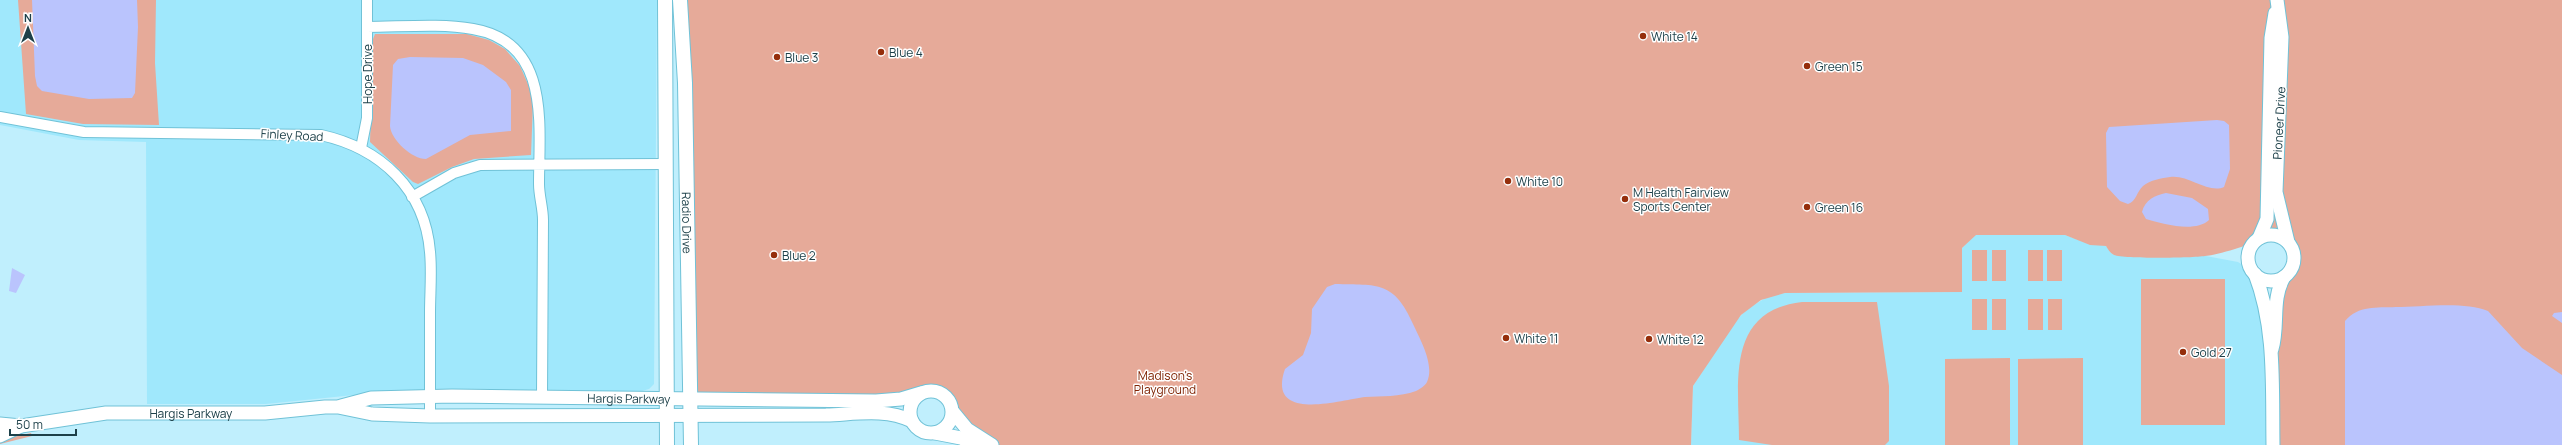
<svg xmlns="http://www.w3.org/2000/svg" width="2562" height="445" viewBox="0 0 2562 445" font-family="Manrope,sans-serif">
	<style>
		.built { fill: #a0e8fc }
		.green { fill: #e6aa99 }
		.water { fill: #bac4fd }
		.lines { fill: none; stroke-linecap: round; stroke-linejoin: round }
		.minor-casing { stroke: #70c2d7; stroke-width: 12 }
		.tertiary-casing { stroke: #70c2d7; stroke-width: 15 }
		.secondary-casing { stroke: #70c2d7; stroke-width: 16 }
		.minor { stroke: #fff; stroke-width: 10 }
		.tertiary { stroke: #fff; stroke-width: 13 }
		.secondary { stroke: #fff; stroke-width: 14 }
		.poi-dot { fill: #952e0b; stroke: #fff; stroke-width: 1.5 }
		.labels { text-anchor: middle; dominant-baseline: central; stroke-width: 3; stroke-linejoin: round; paint-order: stroke }
		.poi-label { font-size: 12px; fill: #1d4049; stroke: #fff; text-anchor: start }
		.street-label { font-size: 12px; fill: #1d4049; stroke: #fff }
		.park-label { font-size: 12px; fill: #7f2404; stroke: #fff }
	</style>
	<rect width="100%" height="100%" fill="#c0effd"/>
	<path class="built" d="M0,0H657L654,384L649,389L642,391H451L354,395L266,404H147L146,142L79,140L0,125Z
		M1975,235H2065L2084,242L2106,246L2112,254L2120,256H2206L2238,262L2252,271L2262,295L2273,445H1691L1693,386L1734,323L1747,309L1769,296L1785,293L1962,292V248Z"/>
	<path class="green" d="M18,0H156L155,63L159,125L83,124L26,114Z
		M680,0H2562V445H2273L2272,349L2286,275C2299,261 2294,235 2272,235C2261,234 2249,245 2238,248C2228,251 2216,255 2205,256C2192,258 2124,259 2114,255C2110,253 2108,249 2106,246L2090,245L2065,235H1976L1962,248V292L1785,293L1761,300L1741,315L1693,386L1691,445H992C980,434 946,395 935,391L911,397L690,399Z
		M375,34H467L489,40L505,49L520,66L531,91L533,104L531,155L474,159L452,167L418,184L413,182L370,142L373,39Z
		M1972,250H1987V281H1972Z
		M1992,250H2006V281H1992Z
		M2028,250H2043V281H2028Z
		M2047,250H2062V281H2047Z
		M2141,279H2225V425H2141Z
		M1972,299H1987V330H1972Z
		M1992,299H2006V330H1992Z
		M2028,299H2043V330H2028Z
		M2048,299H2062V330H2048Z
		M1802,302H1877L1889,386V441L1885,445H1772L1739,440C1739,383 1725,311 1802,302Z
		M2010,358V445H1945V359Z
		M2083,358V445H2018V359Z
		M31,433L32,436L0,444V440Z"/>
	<path class="water" d="M32,0H137L138,27L135,93L132,98L89,99L42,91L37,86L35,76Z
		M410,57L463,58L483,65L506,82L511,90V131L470,135L426,159C412,159 391,140 390,126L393,65L398,59Z
		M2217,120L2224,121L2229,125L2230,169L2224,187C2208,194 2188,174 2170,177C2162,178 2150,180 2143,186C2137,191 2136,202 2128,204L2120,201L2107,187L2106,133L2109,127Z
		M2166,193L2192,198L2208,209L2209,220C2195,233 2163,224 2146,219L2142,212C2145,200 2155,195 2166,193Z
		M12,268L25,275L16,293L9,291Z
		M1335,284C1378,285 1394,281 1413,324C1420,339 1435,365 1427,382C1425,386 1420,389 1416,391C1400,397 1381,396 1365,397C1341,400 1266,423 1285,369L1303,355L1311,333L1312,309L1327,287Z
		M2396,307C2421,307 2465,301 2488,311L2522,348L2562,375V445H2345V321C2359,305 2376,308 2396,307Z
		M2562,312V323L2552,316L2554,313Z"/>
	<g class="lines">
		<g class="minor-casing">
			<path id="minor" d="M367,27C400,27 440,23 473,29C551,42 539,125 539,184C539,196 543,208 543,220L542,397
				M0,117L84,132L321,135C380,148 425,189 430,252C432,272 430,293 430,313C430,347 430,381 430,416
				M361,148L367,118V0
				M412,197L454,173L480,165L665,164"/>
		</g>
		<g class="tertiary-casing">
			<g id="tertiary">
				<path d="M2277,0L2282,37L2276,192L2288,242"/>
				<circle cx="2271" cy="258" r="23"/>
				<path d="M2259,238L2267,219L2271,38L2275,13"/>
				<path d="M2255,274C2276,328 2272,388 2273,445"/>
				<path d="M2272,349C2279,325 2271,300 2284,277"/>
				<circle cx="931" cy="412" r="21"/>
				<path id="s1" d="M341,406L371,398L452,396L876,401L901,399L921,393"/>
				<path d="M953,412L967,429L992,445"/>
				<path id="s2" d="M0,424L21,426L106,413H265L325,407H338L372,414L430,416L826,415C856,414 885,408 912,421"/>
				<path d="M935,433L961,438L975,445"/>
				<path d="M0,436L21,426"/>
			</g>
		</g>
		<g class="secondary-casing">
			<g id="secondary">
				<path d="M665,0L667,445"/>
				<path id="s3" d="M680,0L685,83L691,445"/>
			</g>
		</g>
		<use href="#minor" class="minor"/>
		<use href="#tertiary" class="tertiary"/>
		<use href="#secondary" class="secondary"/>
	</g>
	<g class="poi-dot">
		<circle cx="1643" cy="36" r="4"/>
		<circle cx="881" cy="52" r="4"/>
		<circle cx="777" cy="57" r="4"/>
		<circle cx="1807" cy="66" r="4"/>
		<circle cx="1508" cy="181" r="4"/>
		<circle cx="1625" cy="199" r="4"/>
		<circle cx="1807" cy="207" r="4"/>
		<circle cx="774" cy="255" r="4"/>
		<circle cx="1506" cy="338" r="4"/>
		<circle cx="1649" cy="339" r="4"/>
		<circle cx="2183" cy="352" r="4"/>
	</g>
	<g class="labels">
		<g class="poi-label">
			<text x="1651" y="36">White 14</text>
			<text x="889" y="52">Blue 4</text>
			<text x="785" y="57">Blue 3</text>
			<text x="1815" y="66">Green 15</text>
			<text x="1516" y="181">White 10</text>
			<text x="1633" y="192">M Health Fairview<tspan x="1633" dy="14">Sports Center</tspan></text>
			<text x="1815" y="207">Green 16</text>
			<text x="782" y="255">Blue 2</text>
			<text x="1514" y="338">White 11</text>
			<text x="1657" y="339">White 12</text>
			<text x="2191" y="352">Gold 27</text>
		</g>
		<g class="street-label">
			<text transform="translate(367 74) rotate(-90)">Hope Drive</text>
			<text transform="translate(2279 123) rotate(-87)">Pioneer Drive</text>
			<text transform="translate(292 135) rotate(3)">Finley Road</text>
			<text stroke="none"><textPath href="#s3" startOffset="223">Radio Drive</textPath></text>
			<text stroke="none"><textPath href="#s1" startOffset="289">Hargis Parkway</textPath></text>
			<text stroke="none"><textPath href="#s2" startOffset="192">Hargis Parkway</textPath></text>
		</g>
		<g class="park-label">
			<text x="1165" y="375">Madison's<tspan x="1165" dy="14">Playground</tspan></text>
		</g>
	</g>
	<g transform="translate(28 28)" stroke="#ffffff" stroke-width="3" paint-order="stroke">
	<path d="M0-3L7 15L0 10L-7 15Z" fill="#1d4049"/>
	<text y="-6" font-size="11" font-weight="bold" text-anchor="middle" fill="#1d4049">N</text>
	</g>
	<path d="M10 429v6h66v-6" fill="none" stroke="#1d4049" stroke-width="2"/>
	<text x="16" y="429" font-size="12" fill="#1d4049" stroke="#ffffff" stroke-width="3" paint-order="stroke">50 m</text>
</svg>
